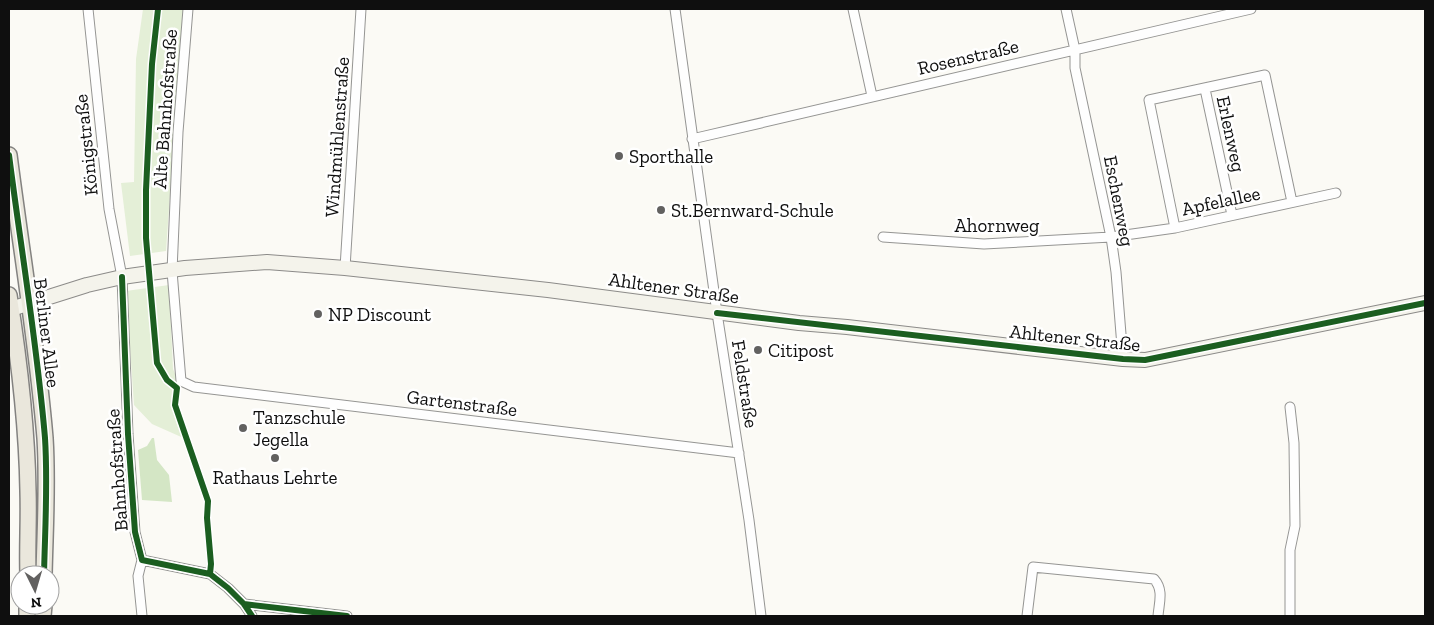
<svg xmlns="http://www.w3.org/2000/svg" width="1434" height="625" viewBox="0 0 1434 625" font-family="'Zilla Slab',serif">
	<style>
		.green { fill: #e4efd7 }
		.forest { fill: #d4e6c5 }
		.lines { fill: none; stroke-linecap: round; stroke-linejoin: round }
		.street-casing { stroke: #959593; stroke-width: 11 }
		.secondary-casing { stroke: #8c8b89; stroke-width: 16 }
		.primary-casing { stroke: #838280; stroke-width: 18 }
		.street { stroke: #fefefe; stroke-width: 9 }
		.secondary { stroke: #f4f3eb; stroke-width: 14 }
		.primary { stroke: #eae7dc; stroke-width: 15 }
		.cycleway-casing { stroke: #fff; stroke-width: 9 }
		.cycleway { stroke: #1b5e20; stroke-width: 6 }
		.poi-dot { fill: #626160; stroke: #fff; stroke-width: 2 }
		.labels { text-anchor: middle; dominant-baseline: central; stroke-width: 5; stroke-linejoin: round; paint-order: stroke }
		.street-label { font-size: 19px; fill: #0f0f0f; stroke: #fff }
		.poi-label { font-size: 19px; fill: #0f0f0f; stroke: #fff; text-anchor: start }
	</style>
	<rect width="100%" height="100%" fill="#fbfaf5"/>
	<path class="green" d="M143,9H185L182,25L166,251L130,256L121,183L134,182L136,59Z
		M169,285L173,369L180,385L177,405L188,440L152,424L134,405L126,291Z"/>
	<path class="forest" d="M152,438H154L157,460L169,475L172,502L142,500L138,450L147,446Z"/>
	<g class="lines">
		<g class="street-casing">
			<path id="street" d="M88,9L109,209L122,277L128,434L135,532L142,560L138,576L142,616
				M188,9L178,132L172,271L181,381L194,387L739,453
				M675,9L717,313L749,520L761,616
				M853,9L872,96
				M1066,9L1075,50V68L1111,237L1116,272L1123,359
				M1205,89L1232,215
				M692,139L1251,9
				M1175,228L1149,100L1265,75L1292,202
				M883,237L984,244L1111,237L1175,228L1336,193
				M345,268L361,9
				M1290,407L1294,443L1295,526L1290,550V616
				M142,560L210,574L228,588L244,604L252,616
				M244,604L347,616
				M1027,616L1033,567L1154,579C1164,590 1159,603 1158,616"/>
		</g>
		<g class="secondary-casing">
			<path id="secondary" d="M11,309L87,285L122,277L185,268L267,262L345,268L548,290L799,323L847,327L1123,359L1145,360L1425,303"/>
		</g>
		<g class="primary-casing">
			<path id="primary" d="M9,155C21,249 37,343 45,438C48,484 45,529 44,575
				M9,295C19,359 27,426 28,491C29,519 27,547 28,575
				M27,616V605
				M43,616L44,605"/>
		</g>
		<use href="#street" class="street"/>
		<use href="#secondary" class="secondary"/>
		<use href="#primary" class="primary"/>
		<g class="cycleway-casing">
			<path id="cycleway" d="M158,9L152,64L146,190V238L157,363L167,380L177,388L175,405L208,501L207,518L211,564L210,574
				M9,155C21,249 37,343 45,438C48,484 45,529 44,575
				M122,277L128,434L135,532L142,560L210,574L228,588L244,604L252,616
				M717,313L1123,359L1145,360L1425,303
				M244,604L347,616"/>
		</g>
		<use href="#cycleway" class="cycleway"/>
	</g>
	<g class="poi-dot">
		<circle cx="619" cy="156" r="5"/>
		<circle cx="661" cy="210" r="5"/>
		<circle cx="318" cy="314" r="5"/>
		<circle cx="758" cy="350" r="5"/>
		<circle cx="243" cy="428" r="5"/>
		<circle cx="275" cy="458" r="5"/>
	</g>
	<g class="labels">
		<g class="street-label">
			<text transform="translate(968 57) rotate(-13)">Rosenstraße</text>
			<text transform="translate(165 109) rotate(-86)">Alte Bahnhofstraße</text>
			<text transform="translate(1231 134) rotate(78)">Erlenweg</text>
			<text transform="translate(337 137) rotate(-86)">Windmühlenstraße</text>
			<text transform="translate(86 145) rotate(-96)">Königstraße</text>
			<text transform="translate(1119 201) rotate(79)">Eschenweg</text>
			<text transform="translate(1221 201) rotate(-12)">Apfelallee</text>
			<text x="997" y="225">Ahornweg</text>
			<text transform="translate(674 288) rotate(8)">Ahltener Straße</text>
			<text transform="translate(47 333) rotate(83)">Berliner Allee</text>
			<text transform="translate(1075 338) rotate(6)">Ahltener Straße</text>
			<text transform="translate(745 384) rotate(81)">Feldstraße</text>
			<text transform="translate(462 403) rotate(7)">Gartenstraße</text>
			<text transform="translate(117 470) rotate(-94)">Bahnhofstraße</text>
		</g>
		<g class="poi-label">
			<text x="629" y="156">Sporthalle</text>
			<text x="671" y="210">St.Bernward-Schule</text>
			<text x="328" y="314">NP Discount</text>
			<text x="768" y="350">Citipost</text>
			<text x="253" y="417">Tanzschule<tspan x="253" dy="22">Jegella</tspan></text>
			<text x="275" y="477" text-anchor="middle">Rathaus Lehrte</text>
		</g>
	</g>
	<rect width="1434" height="625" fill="none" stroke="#0f0f0f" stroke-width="20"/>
	<g transform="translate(35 590) rotate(175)"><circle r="24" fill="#ffffff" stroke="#9f9f9f"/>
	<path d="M0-4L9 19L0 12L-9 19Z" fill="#626160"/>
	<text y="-8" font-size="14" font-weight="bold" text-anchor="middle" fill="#0f0f0f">N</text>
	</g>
</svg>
